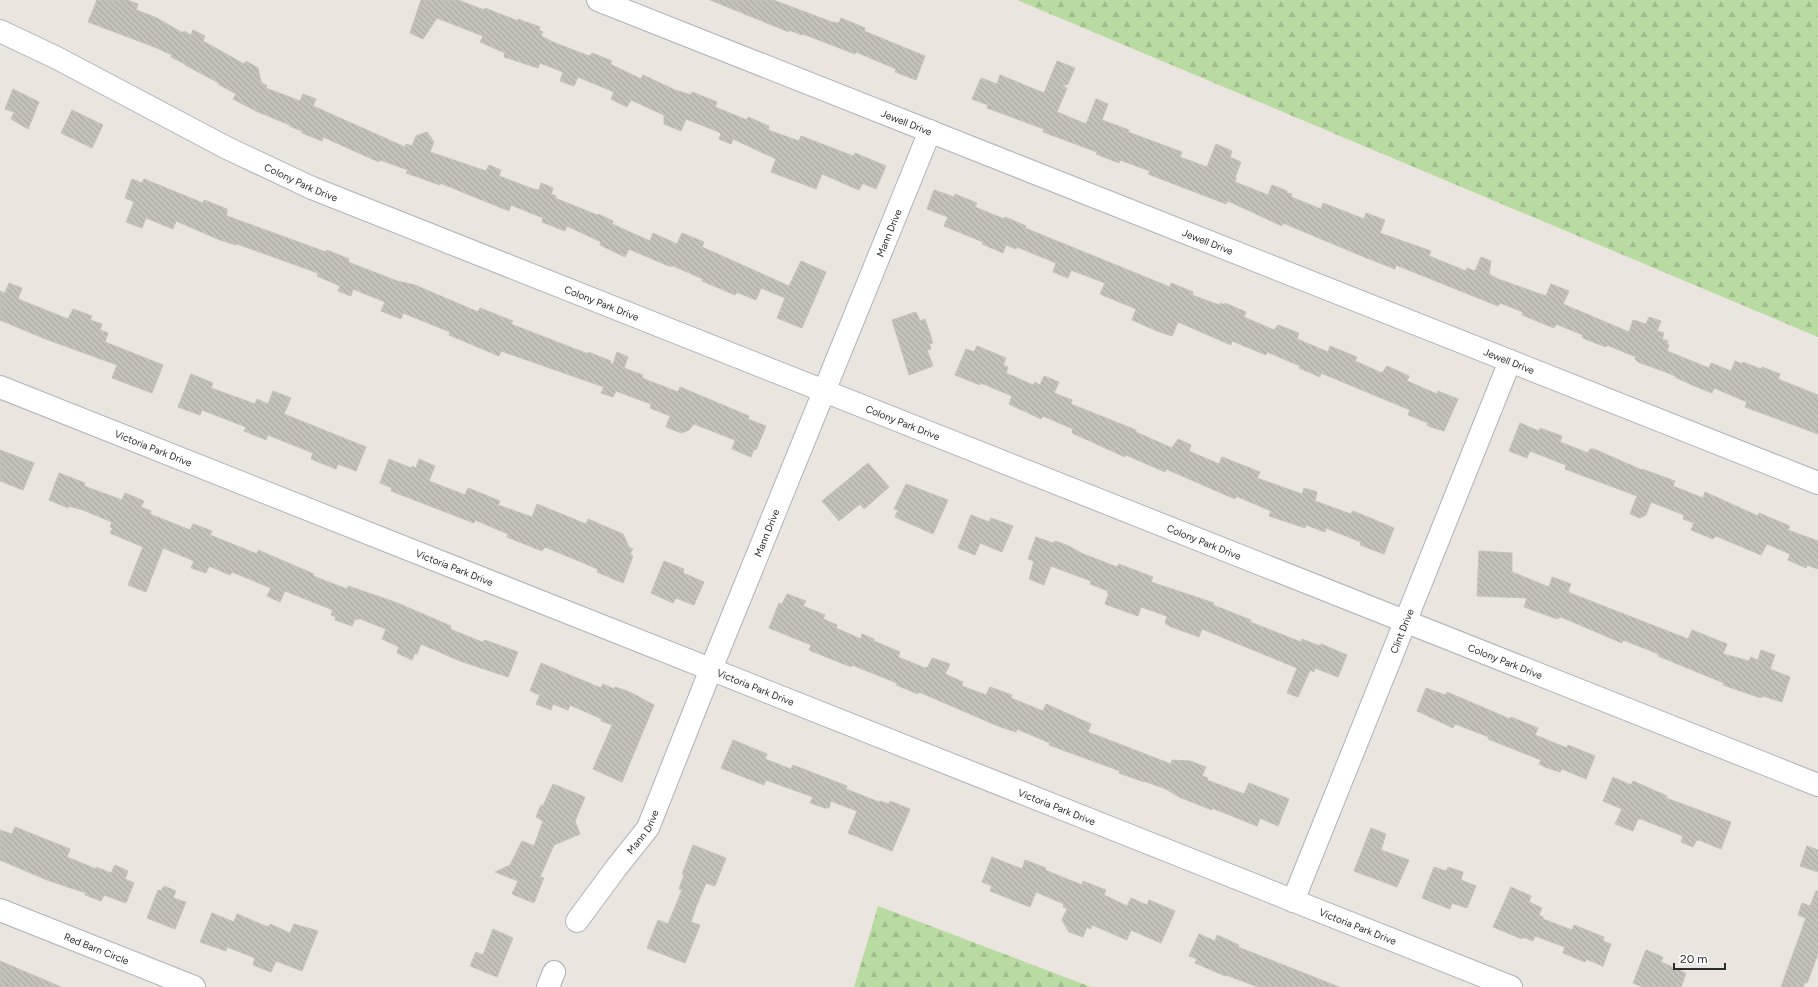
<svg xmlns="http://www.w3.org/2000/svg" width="1818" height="987" viewBox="0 0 1818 987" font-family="Figtree,sans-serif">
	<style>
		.forest { fill: url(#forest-firs) }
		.building { fill: url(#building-back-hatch); stroke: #c6c1b9 }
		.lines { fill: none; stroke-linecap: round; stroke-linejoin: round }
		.minor-casing { stroke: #afb2ba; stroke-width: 24 }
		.minor { stroke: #fff; stroke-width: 22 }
		.labels { text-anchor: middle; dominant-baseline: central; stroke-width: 3; stroke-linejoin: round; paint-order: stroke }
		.street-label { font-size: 10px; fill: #2b2b2b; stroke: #fff }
	</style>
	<defs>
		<pattern id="forest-firs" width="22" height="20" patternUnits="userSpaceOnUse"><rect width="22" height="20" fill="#b9dba2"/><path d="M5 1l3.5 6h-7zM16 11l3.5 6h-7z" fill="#9fbc8c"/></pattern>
		<pattern id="building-back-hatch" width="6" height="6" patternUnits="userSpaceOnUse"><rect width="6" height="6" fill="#c4c0ba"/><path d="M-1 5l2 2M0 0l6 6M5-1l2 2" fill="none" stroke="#a9a5a0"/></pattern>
	</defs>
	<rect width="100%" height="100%" fill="#ebe5df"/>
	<path class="forest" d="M1017,0H1818V337Z
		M878,906L1091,987H854Z"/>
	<path class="building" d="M97,0H127L138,4L136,10L155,17L183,33L184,31L191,35L193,30L205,36L203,41L244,64L246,61L258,68L261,82L267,86L266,88L300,101L303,94L316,99L313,106L405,147L406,144L412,146L416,136L427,132L434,142L430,152L486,171L489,165L501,170L499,176L533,189L539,190L541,183L553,188L551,194L556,196L555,198L597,215L598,214L613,221L612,224L650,241L653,233L677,244L682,233L704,242L702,247L789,286L801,261L826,272L802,328L777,318L785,298L761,288L756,300L739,293H736L735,295L702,281L703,279L671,265V267L629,249L625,257L600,245L601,242L567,226L565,231L542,222L543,218L511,205L509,211L440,183V185L406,173L408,170L380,160L379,162L323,137L322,141L302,133V131L289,126L290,125L258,112L233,99L236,94L218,84L219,83L185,65V64L171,57L172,55L157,48L88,22Z
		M421,0H458L484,10L485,8L518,21V19L540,27L539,30L543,32L541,36L553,42L589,56L592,53L612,61L610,64L641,79L643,75L675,90L691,95L692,92L717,102L715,107L747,120L748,117L769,126L768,130L799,141L801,136L853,156L855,153L886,166L876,189L864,184H862L859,190L822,174L816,189L771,172L776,159L733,139L731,144L719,139L721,134L719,132L686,119L681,131L664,124V115L631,100L627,107L611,99L614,92L578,77L574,86L560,81L563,72L540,63L538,68L504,57L505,53L480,42L483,36L437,18L423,39L410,33Z
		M710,0H773L832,22L839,23L841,18L865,28L864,31L925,56L916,80L895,72L896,69L856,52L855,54L803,34L802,35L789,30V32Z
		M1057,61L1075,68L1068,84L1062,86L1067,88L1057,112L1086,124L1096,99L1108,104L1102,120L1129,130L1128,132L1182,152L1180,157L1207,167L1216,144L1232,151L1230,157L1241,162L1235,178H1236L1235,182L1268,195L1272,185L1287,191V193L1292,194L1291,197L1321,209L1323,203L1364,219L1366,213L1385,220L1380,233L1431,251L1429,256L1466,271L1467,268L1475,271L1481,257L1491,261L1489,274L1498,279L1546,296L1551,284L1569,291L1563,304L1629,332L1633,320L1646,324L1649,317L1661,321L1657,331L1664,333L1662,339L1668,341L1667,344L1669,345L1667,351L1709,368L1711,363L1731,371L1735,361L1742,364L1743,362L1761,369L1762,367L1780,374L1778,379L1818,395V434L1745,407L1747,402L1714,388L1712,393L1692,385L1675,377L1676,376L1638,362L1635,359L1636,357L1607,345L1606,347L1585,339L1582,337L1583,335L1556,324L1554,328L1522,315L1523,312L1500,303L1498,306L1396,265L1395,269L1369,259L1283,223L1282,226L1228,201L1226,204L1148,174L1150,171L1120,160L1119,163L1096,154L1097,152L1043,132L1044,129L987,108L988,105L972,99L981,78L997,84L1000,75L1044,93Z
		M13,89L39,102L28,129L11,119L14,112L5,109Z
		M72,110L103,125L92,148L61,133Z
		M132,179L142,183L144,179L203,203L204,200L227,209V216L326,252L327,250L349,259L348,262L397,281L415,285L478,312L480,308L513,321L511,324L588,354V352L611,361L610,363L613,364L617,352L628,357L624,368L643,375L642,378L678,392L680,387L749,416L748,419L766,426L756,450L754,449L751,457L732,449L735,440L694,424L689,430L681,433L666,427L670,416L650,408L651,404L616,391L613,397L601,393L604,387L501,351L499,356L449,335L450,332L403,313L401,319L381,311L385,302L353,289L351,296L338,291L340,286L317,276L318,273L237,244L236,245L220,240L176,221L173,229L146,218L142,228L126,222L134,202L125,198Z
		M934,190L954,197L955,194L977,203L975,207L1004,219L1005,217L1026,226L1025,228L1170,287L1171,283L1193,292L1192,295L1219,305L1220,303L1225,305V303L1246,312L1244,317L1274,330L1278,325L1299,333L1297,339L1328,352L1330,346L1357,357L1355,361L1382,373L1387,366L1409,376L1407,381L1437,394L1438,391L1458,399L1444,431L1431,427L1427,425L1428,423L1408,415L1410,410L1321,373L1320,377L1299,368L1300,366L1267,352L1266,355L1232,341L1231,345L1178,322L1172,336L1157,331L1132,320L1136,309L1100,294L1105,283L1071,270L1068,278L1053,272L1056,263L1017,247L1016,249L1006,245L1003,253L982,244L983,242L944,226L948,217L927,209Z
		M9,283L22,288L18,299L68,319L73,309L92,316L90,320L102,324L100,330L108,333L105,342L163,365L152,393L112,378L117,365L43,338L0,320V291L5,293Z
		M916,312L920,321L925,319L933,343L929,344L931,349L927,350L933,366L909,375L892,320Z
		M977,346L1006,358L1003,365L1008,367L1006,373L1033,385L1035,382L1040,385L1044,376L1059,382L1054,393L1072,400L1071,404L1136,430V432L1172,448L1178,439L1191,445L1189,451L1219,464L1222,457L1260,472L1257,478L1302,494L1304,488L1317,492L1315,501L1351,514L1353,511L1394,528L1384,554L1360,545L1361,542L1326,528L1325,532L1306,525L1305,528L1269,516L1271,511L1236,496L1235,499L1166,469L1165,472L1126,455L1125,457L1072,433L1073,429L1043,416L1041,419L1009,404L1012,396L981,383L980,385L955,375L966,349L974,352Z
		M191,374L213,383L211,388L255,404L257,399L268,404L273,391L291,398L284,414L366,447L356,471L338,464L336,469L311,459L313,453L268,435L266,440L244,431L246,427L202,410L200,415L178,407Z
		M1520,423L1539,431L1540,428L1562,436L1560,442L1588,453L1590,449H1594L1642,470V469L1675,481L1673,486L1703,498L1705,492L1758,516L1759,513L1790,526L1788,530L1818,541V569L1807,565L1806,568L1788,560L1790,554L1767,544L1761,555L1716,536L1713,539L1691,530L1694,523L1683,519L1684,515L1651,502L1646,515L1640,518L1630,514L1637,496L1565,469L1566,465L1530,451L1527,458L1509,451Z
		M0,450L34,463L23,490L0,481Z
		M389,459L411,468L412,466L416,468L419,459L435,466L429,481L465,495L468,488L500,501L498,505L532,517L537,504L586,524L588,519L623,534L629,547L633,549L630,554L633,556L623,583L597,572L598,569L545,547L542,551L507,537L508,534L475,520L474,523L391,491L392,488L380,483Z
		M868,463L889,487L864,509L860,504L839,521L822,501Z
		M59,473L85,483L84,486L122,500L125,493L144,501L141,507L151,511L150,514L190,530L193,524L212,531L210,535L257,554L258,550L314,574L313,576L347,589L348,586L395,602L451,626L450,629L482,642L485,640L518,652L508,677L460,661L421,644L417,654L415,653L412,660L397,653L399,647L382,639L386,629L358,618V620L355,619L352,626L335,620L336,617L331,615L333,610L285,591L280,602L267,596L271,588L232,572L230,575L209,566L206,573L191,568L194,561L163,548L146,592L128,585L143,547L110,533L113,528L110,527L112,522L83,510L69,506L68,508L49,500Z
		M906,484L948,500L933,534L895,517L898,510L894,509Z
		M971,515L989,522L991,518L1013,526L1002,552L980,543L975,555L958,548Z
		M1036,537L1053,543L1055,541L1069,546L1081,553L1117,567L1119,564L1153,577L1151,582L1214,603L1213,605L1251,620L1250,622L1301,642L1302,639L1320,646L1321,644L1347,655L1338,677L1315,668L1314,672L1310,670L1298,697L1287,693L1297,668L1202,629L1199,637L1169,626L1165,623L1167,616L1141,607L1138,616L1105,604L1109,593H1107L1108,591L1090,584L1091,581L1051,566L1044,585L1029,579L1034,561L1028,559Z
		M1479,551L1512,553V572L1549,587L1552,577L1571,584L1568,590L1570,592V593L1688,639L1692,630L1727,644L1723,654L1749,661L1751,657L1758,660L1761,650L1775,655L1770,669L1790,677L1782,702L1763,696L1761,698L1723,685L1724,683L1658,656L1659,654L1623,640L1622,643L1561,617L1557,619L1524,607L1527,598L1477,596Z
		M664,561L684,569L683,573L704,582L694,605L676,598L673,603L651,593Z
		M787,594L806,601L803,606L825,615L823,619L837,625L836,628L861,639L862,634L874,639V641L900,652L898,657L925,668L928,667L932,658L950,664L945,674L963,682L962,686L986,695L990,687L1012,695L1011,698L1043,711L1046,704L1091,724L1088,732L1171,764L1172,760L1190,761L1206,767L1202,776L1208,778L1207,780L1244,794L1249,783L1289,799L1278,826L1260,818L1257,826L1212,808V810L1179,797L1166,789L1144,781V782L1119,773L1120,771L1049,745L1050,743L1017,729L1016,732L998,726L919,692L918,694L896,685L897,683L852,665L851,667L809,650L811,645L769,628L779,603L782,604Z
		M541,663L601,688L603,684L614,689L615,687L630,692L654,705L622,782L593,769L612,725L601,721L602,719L570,705L568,710L553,704L551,710L536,704L540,695L530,691Z
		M1426,688L1445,695L1447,692L1510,719L1511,717L1538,728L1535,735L1567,748L1568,745L1595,756L1586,779L1562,769L1560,772L1545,767L1539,764L1541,760L1488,739L1489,737L1455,724L1453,728L1417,711Z
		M733,740L767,754L765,759L791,769L793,765L847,786L846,789L879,802L880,801L889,804L890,801L910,809L892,851L848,833L857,811L831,801L829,808H825L810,803L813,797L766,780L764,785L721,768Z
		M1613,777L1631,785L1633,781L1667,796L1666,798L1731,822L1721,849L1699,840L1696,841L1693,847L1681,842L1683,836L1641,819H1638L1633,831L1615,824L1622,809L1603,801Z
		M553,784L585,797L575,821L580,834L554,845L540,877L544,878L543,880L534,903L512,894L518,881L495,872L510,865L522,841L534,846L543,821L536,817L541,805L543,806Z
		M15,827L70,849L67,857L96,869V867L111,873L115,865L128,871L125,879L134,883L126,903L104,895L101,901L85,895L86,893L47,880L0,860V830L12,834Z
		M1371,828L1386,834L1381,850L1409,860L1397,887L1354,871Z
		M693,845L726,858L715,886L706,883L696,907L691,922L700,925L685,963L647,948L658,920L668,924L682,890L679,889L684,875L682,874Z
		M1807,846L1818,850V872L1800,866Z
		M992,857L1022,869L1025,860L1046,868L1045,870L1082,885L1083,881L1106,890L1104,895L1127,906L1131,898L1147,905L1149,900L1175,911L1161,943L1131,930L1127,940L1092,925L1091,929L1087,927L1083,937L1069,932L1062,920L1067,909L1063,907L1064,904L1036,892L1030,907L990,891L992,886L982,882Z
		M1434,867L1446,871L1448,867L1463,872L1461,880L1476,886L1467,908L1452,903L1450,909L1422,898Z
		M164,886L176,891L173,898L186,902L175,929L147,918L158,890L161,891Z
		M1511,887L1531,896L1529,902L1542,908L1539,915L1543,917V919L1572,930L1574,925L1604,937L1603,941L1611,944L1603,966L1586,959L1585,962L1563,953L1565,947L1535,936L1533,941L1523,937L1522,939L1493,927Z
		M1816,891H1818V954L1807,983L1805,982L1803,987H1781L1806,918L1798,915L1802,903L1810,906Z
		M212,913L234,922L237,914L268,927L270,924L290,933L294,924L318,931L302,971L276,961L271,972L253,965L255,958L227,947L226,951L200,942Z
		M493,929L513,938L497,977L470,966L476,952L483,955Z
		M1199,934L1215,941L1217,935L1239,945L1238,947L1339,987H1258L1226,975L1225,976L1195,963L1197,959L1189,956Z
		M1646,950L1663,957L1661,962L1686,973L1681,987H1643L1633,983Z
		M0,961L61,987H0Z"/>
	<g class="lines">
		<g class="minor-casing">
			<g id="minor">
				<path id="s1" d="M598,0L1818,483"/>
				<path id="s2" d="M0,31L57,58L227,148L312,188L1818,785"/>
				<path id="s3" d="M0,387L1511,987"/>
				<path id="s4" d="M1293,901L1510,361"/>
				<path id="s5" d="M0,910L194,987"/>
				<path id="s6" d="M577,921L616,868L648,828L711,669L930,131"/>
				<path d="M548,987L554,972"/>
			</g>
		</g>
		<use href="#minor" class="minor"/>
	</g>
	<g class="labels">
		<g class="street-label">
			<text stroke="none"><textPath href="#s1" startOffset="332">Jewell Drive</textPath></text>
			<text stroke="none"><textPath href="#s2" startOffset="337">Colony Park Drive</textPath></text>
			<text stroke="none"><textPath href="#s6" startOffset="759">Mann Drive</textPath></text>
			<text stroke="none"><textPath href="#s1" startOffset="656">Jewell Drive</textPath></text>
			<text stroke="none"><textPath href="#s2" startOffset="661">Colony Park Drive</textPath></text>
			<text stroke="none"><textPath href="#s1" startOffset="980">Jewell Drive</textPath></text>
			<text stroke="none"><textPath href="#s2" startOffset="985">Colony Park Drive</textPath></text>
			<text stroke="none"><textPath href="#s3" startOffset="165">Victoria Park Drive</textPath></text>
			<text stroke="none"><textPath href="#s6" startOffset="435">Mann Drive</textPath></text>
			<text stroke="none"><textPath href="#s2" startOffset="1309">Colony Park Drive</textPath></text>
			<text stroke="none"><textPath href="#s3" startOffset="489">Victoria Park Drive</textPath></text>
			<text stroke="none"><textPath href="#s4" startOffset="291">Clint Drive</textPath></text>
			<text stroke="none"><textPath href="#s2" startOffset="1633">Colony Park Drive</textPath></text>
			<text stroke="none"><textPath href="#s3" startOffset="813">Victoria Park Drive</textPath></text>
			<text stroke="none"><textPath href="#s3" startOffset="1137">Victoria Park Drive</textPath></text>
			<text stroke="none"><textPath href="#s6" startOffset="111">Mann Drive</textPath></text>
			<text stroke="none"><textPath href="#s3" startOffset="1461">Victoria Park Drive</textPath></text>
			<text stroke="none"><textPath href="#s5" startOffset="104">Red Barn Circle</textPath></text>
		</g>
	</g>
	<path d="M1674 963v6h51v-6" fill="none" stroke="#2b2b2b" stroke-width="2"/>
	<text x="1680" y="963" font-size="12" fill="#2b2b2b" stroke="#ffffff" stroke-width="3" paint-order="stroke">20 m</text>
</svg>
